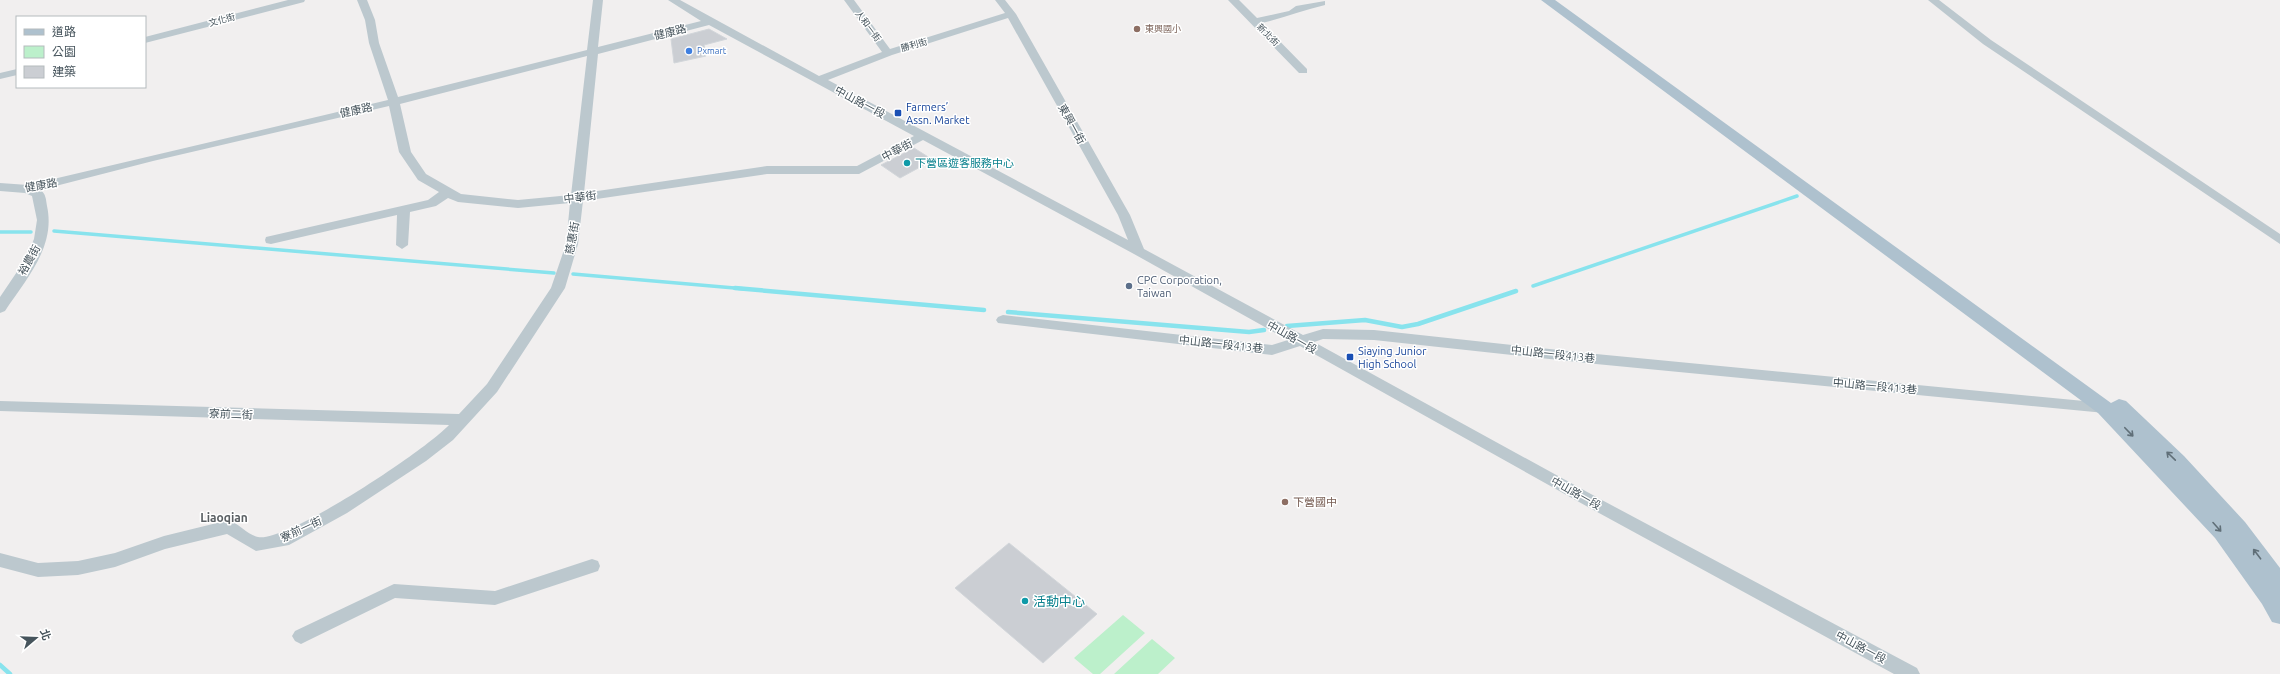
<svg xmlns="http://www.w3.org/2000/svg" width="2280" height="674" viewBox="0 0 2280 674" font-family="Ubuntu,'Noto Sans TC',sans-serif">
	<style>
		.green { fill: #bcf0cb }
		.lines { fill: none; stroke-linecap: round; stroke-linejoin: round }
		.stream-far1 { stroke: #88e3ed; stroke-width: 3.5 }
		.stream { stroke: #88e3ed; stroke-width: 4.5 }
		.building { fill: #cbced3; stroke: #d2d6da }
		.minor { fill: #bcc8ce; fill-rule: evenodd }
		.major { fill: #aec1ce; fill-rule: evenodd }
		.oneway { stroke: #606f78 }
		.education-dot { fill: #8d6e63; stroke: #fff; stroke-width: 1.5 }
		.shop-dot { fill: #3f7fe0; stroke: #fff; stroke-width: 1.5 }
		.transit-dot { fill: #1a4fb4; stroke: #fff; stroke-width: 1.5 }
		.culture-dot { fill: #0f9aa8; stroke: #fff; stroke-width: 1.5 }
		.service-dot { fill: #5c6f8a; stroke: #fff; stroke-width: 1.5 }
		.labels { text-anchor: middle; dominant-baseline: central; stroke-width: 3; stroke-linejoin: round; paint-order: stroke }
		.far-street-label { font-size: 9px; fill: #46545c; stroke: #fff }
		.far-education-label { font-size: 9px; fill: #785e54; stroke: #fff; text-anchor: start }
		.far-shop-label { font-size: 9px; fill: #366cbe; stroke: #fff; text-anchor: start }
		.street-label { font-size: 11px; fill: #46545c; stroke: #fff }
		.transit-label { font-size: 11px; fill: #164399; stroke: #fff; text-anchor: start }
		.culture-label { font-size: 11px; fill: #0d838f; stroke: #fff; text-anchor: start }
		.service-label { font-size: 11px; fill: #4e5e75; stroke: #fff; text-anchor: start }
		.education-label { font-size: 11px; fill: #785e54; stroke: #fff; text-anchor: start }
		.neighbourhood-label { font-size: 12px; font-weight: bold; fill: #5b6064; stroke: #fff }
		.near-culture-label { font-size: 13px; fill: #0d838f; stroke: #fff; text-anchor: start }
	</style>
	<rect width="100%" height="100%" fill="#f1efef"/>
	<path class="green" d="M1123,615L1145,633L1100,674H1093L1074,658Z
		M1152,639L1175,658L1158,674H1114Z"/>
	<g class="lines">
		<path class="stream-far1" d="M54,231L554,273
			M0,232H31
			M573,274L746,289
			M1533,286L1797,196"/>
		<path class="stream" d="M735,288L984,310
			M1008,312L1249,332L1264,330
			M1287,326L1365,320L1402,327L1418,324L1516,291
			M0,665L10,674"/>
	</g>
	<path class="building" d="M709,29L727,39L704,45L706,56L674,63L671,39Z
		M914,148L933,160L900,178L881,165Z
		M1009,543L1097,614L1043,663L955,588Z"/>
	<g class="lines">
		<path class="minor" d="M288,0H305L304,2L145,43V37Z
			M357,0H367L375,20L379,43L398,97L587,50L593,0H603L598,47L701,21L668,0H680L819,76L882,52L844,0H854L890,49L1005,13L995,0H1005L1016,14L1130,215L1144,249L1303,335L1323,329L1374,330L1596,354L2105,403L2110,404L2112,408L2110,412L2105,413L1596,364L1374,340L1323,339L1314,342L1600,499L1917,668L1920,674H1894L1588,507L1300,346L1272,355L998,323L996,320L998,317L1003,315L1272,345L1288,340L1134,254L923,140L859,174H767L583,201L578,244L565,288L497,392L453,440L426,461L347,513L289,545L256,551L227,534L165,549L115,567L78,575L38,577L0,567V553L38,563L78,561L115,553L164,536L229,520C239,524 248,535 258,537C287,543 427,449 449,425L0,411V401L459,414L487,384L551,288L566,244L570,203L518,208L458,202L448,198L436,206L410,212L408,245L402,249L396,245L397,215L271,244L266,243L265,240L266,237L428,200L439,192L418,180L399,152L389,106L153,161L40,190C46,193 46,200 47,206C56,247 26,279 5,311L0,313V297L25,260L34,239L37,220L32,196L25,193L0,191V183L28,185L388,100L369,43L365,20ZM1008,18L1118,215L1128,240L828,80L892,55ZM709,25L914,136L857,166H767L584,193L598,54ZM587,56L571,195L518,200L461,194L426,174L411,152L400,104Z
			M1228,0H1239L1257,18L1289,11L1296,6L1325,1V5C1303,10 1284,18 1262,23L1307,69V73H1299Z
			M1928,0H1939L1991,40L2280,234V244L1983,44Z
			M17,69V75L0,79V73Z
			M592,559L598,561L600,566L598,571L495,605L395,598L307,641L301,644L295,641L292,636L295,631L394,584L495,591Z"/>
		<path class="major" d="M1541,0H1555L2111,403L2119,399L2126,401L2184,456L2245,522L2280,568V624L2272,622L2262,604L2215,538L2098,413Z"/>
	</g>
	<defs><path id="oneway-shaft" d="M-6 0H5M1.5-3L5.5 0L1.5 3" fill="none" stroke-width="1.6" stroke-linecap="round" stroke-linejoin="round"/></defs>
	<g class="oneway">
		<use href="#oneway-shaft" transform="translate(2129 432) rotate(46)"/>
		<use href="#oneway-shaft" transform="translate(2171 456) rotate(-136)"/>
		<use href="#oneway-shaft" transform="translate(2217 527) rotate(48)"/>
		<use href="#oneway-shaft" transform="translate(2257 554) rotate(-127)"/>
	</g>
	<g class="education-dot">
		<circle cx="1137" cy="29" r="4"/>
		<circle cx="1285" cy="502" r="4"/>
	</g>
	<circle class="shop-dot" cx="689" cy="51" r="4"/>
	<g class="transit-dot">
		<rect x="894" y="109" width="8" height="8" rx="2"/>
		<rect x="1346" y="353" width="8" height="8" rx="2"/>
	</g>
	<g class="culture-dot">
		<circle cx="907" cy="163" r="4"/>
		<circle cx="1025" cy="601" r="4"/>
	</g>
	<circle class="service-dot" cx="1129" cy="286" r="4"/>
	<g class="labels">
		<g class="far-street-label">
			<text transform="translate(222 20) rotate(-15)">文化街</text>
			<text transform="translate(868 26) rotate(53)">人和一街</text>
			<text transform="translate(1268 35) rotate(45)">新北街</text>
			<text transform="translate(914 45) rotate(-16)">勝利街</text>
		</g>
		<g class="far-education-label">
			<text x="1145" y="29">東興國小</text>
		</g>
		<g class="far-shop-label">
			<text x="697" y="51">Pxmart</text>
		</g>
		<g class="street-label">
			<text transform="translate(670 32) rotate(-14)">健康路</text>
			<text transform="translate(860 102) rotate(28)">中山路一段</text>
			<text transform="translate(356 110) rotate(-13)">健康路</text>
			<text transform="translate(1072 124) rotate(61)">東興一街</text>
			<text transform="translate(897 150) rotate(-28)">中華街</text>
			<text transform="translate(41 185) rotate(-10)">健康路</text>
			<text transform="translate(580 197) rotate(-7)">中華街</text>
			<text transform="translate(572 238) rotate(-80)">慈惠街</text>
			<text transform="translate(29 260) rotate(-61)">裕農街</text>
			<text transform="translate(1292 337) rotate(29)">中山路一段</text>
			<text transform="translate(1221 344) rotate(6)">中山路一段413巷</text>
			<text transform="translate(1553 354) rotate(6)">中山路一段413巷</text>
			<text transform="translate(1875 386) rotate(5)">中山路一段413巷</text>
			<text transform="translate(231 414) rotate(2)">寮前二街</text>
			<text transform="translate(1576 493) rotate(29)">中山路一段</text>
			<text transform="translate(301 529) rotate(-25)">寮前一街</text>
			<text transform="translate(1861 647) rotate(28)">中山路一段</text>
		</g>
		<g class="transit-label">
			<text x="906" y="107">Farmers’<tspan x="906" dy="13">Assn. Market</tspan></text>
			<text x="1358" y="351">Siaying Junior<tspan x="1358" dy="13">High School</tspan></text>
		</g>
		<g class="culture-label">
			<text x="915" y="163">下營區遊客服務中心</text>
		</g>
		<g class="service-label">
			<text x="1137" y="280">CPC Corporation,<tspan x="1137" dy="13">Taiwan</tspan></text>
		</g>
		<g class="education-label">
			<text x="1293" y="502">下營國中</text>
		</g>
		<g class="neighbourhood-label">
			<text x="224" y="517">Liaoqian</text>
		</g>
		<g class="near-culture-label">
			<text x="1033" y="601">活動中心</text>
		</g>
	</g>
	<rect x="16" y="16" width="130" height="72" fill="#ffffff" stroke="#b5bbbe"/>
	<rect x="24" y="29" width="20" height="6" fill="#aec1ce" stroke="#b5bbbe"/>
	<text x="52" y="36" font-size="12" fill="#46545c">道路</text>
	<rect x="24" y="46" width="20" height="12" fill="#bcf0cb" stroke="#b5bbbe"/>
	<text x="52" y="56" font-size="12" fill="#46545c">公園</text>
	<rect x="24" y="66" width="20" height="12" fill="#cbced3" stroke="#b5bbbe"/>
	<text x="52" y="76" font-size="12" fill="#46545c">建築</text>
	<g transform="translate(36 638) rotate(71)" stroke="#ffffff" stroke-width="3" paint-order="stroke">
	<path d="M0-3L7 15L0 10L-7 15Z" fill="#46545c"/>
	<text y="-6" font-size="11" font-weight="bold" text-anchor="middle" fill="#46545c">北</text>
	</g>
</svg>
